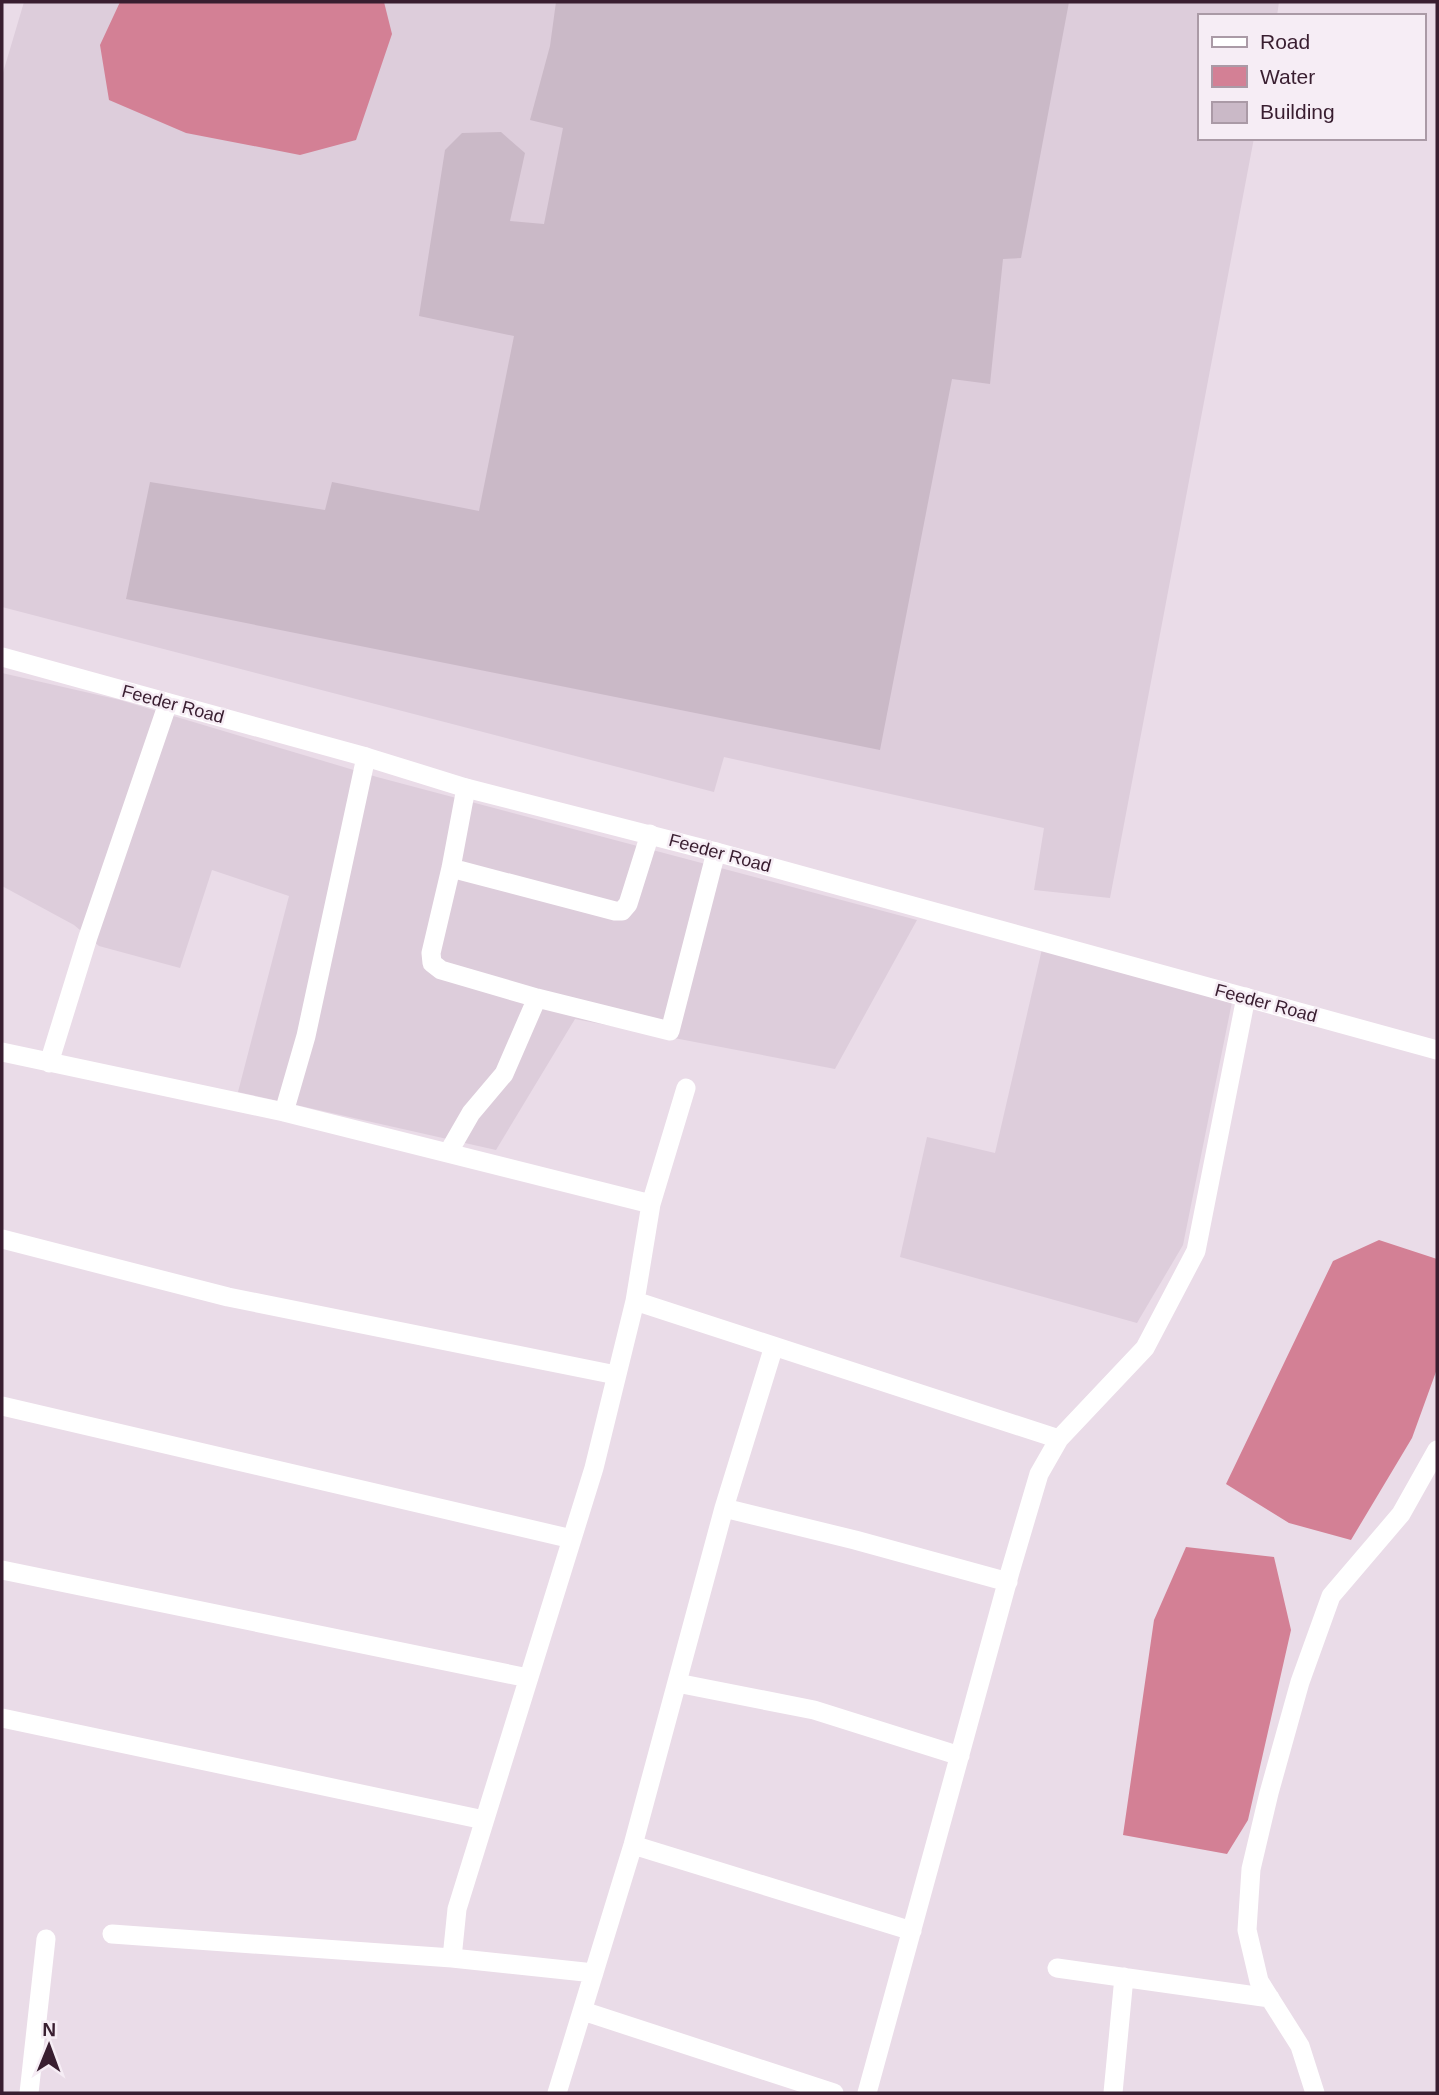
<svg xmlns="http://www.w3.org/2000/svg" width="1439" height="2095" viewBox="0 0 1439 2095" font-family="Arial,sans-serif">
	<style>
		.built { fill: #ddcddb }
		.water { fill: #d38095 }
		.building { fill: #cab9c7 }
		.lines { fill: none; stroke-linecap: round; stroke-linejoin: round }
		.minor { stroke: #fff; stroke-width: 19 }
		.tertiary { stroke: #fff; stroke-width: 19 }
		.labels { text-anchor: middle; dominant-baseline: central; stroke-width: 5; stroke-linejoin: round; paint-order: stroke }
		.street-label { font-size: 18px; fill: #391e30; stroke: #f6edf5 }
	</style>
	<rect width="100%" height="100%" fill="#eadce8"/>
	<path class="built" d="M24,2H1279L1277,16H1199V138H1254L1110,898L1034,890L1044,828L724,757L714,792L2,607V76Z
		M2,673L120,700L377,777L917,920L835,1069L575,1019L496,1150L238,1092L289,896L212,870L180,968L99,946L74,925L2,886Z
		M1042,949L1232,1002L1183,1245L1137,1323L900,1257L927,1137L995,1153Z"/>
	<path class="water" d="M120,2H384L392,34L356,140L300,155L186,133L109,100L100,45Z
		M1379,1240L1437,1259V1369L1412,1438L1351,1540L1289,1523L1226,1484L1333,1261Z
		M1186,1547L1274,1557L1291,1630L1248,1820L1227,1854L1123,1835L1154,1620Z"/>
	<path class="building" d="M556,2H1069L1021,258L1003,259L990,384L952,379L880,750L126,599L150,482L325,510L332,482L479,511L514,336L419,316L445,150L462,133L501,132L525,153L510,221L544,224L563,128L530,120L550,46Z"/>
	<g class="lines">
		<path class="minor" d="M466,788L451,868L431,953L432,963L441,970L537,998L670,1031L716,852
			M451,868L615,911H622L628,904L650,834
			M2,1052L284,1112L651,1204
			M49,1063L88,937L168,703
			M686,1088L651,1204L635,1301L1059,1439
			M284,1112L306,1036L366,757
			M448,1153L471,1113L504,1074L537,998
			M2,1239L228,1297L616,1375
			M2,1406L572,1539
			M724,1508L855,1540L1008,1582
			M2,1570L528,1678
			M677,1683L814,1710L960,1756
			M2,1718L484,1820
			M633,1845L912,1931
			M112,1934L452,1958L594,1973
			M452,1958L457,1909L594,1468L635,1301
			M1057,1968L1270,1998
			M583,2011L834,2093
			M29,2093L46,1939
			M557,2093L633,1845L724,1508L774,1346
			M867,2093L1010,1572L1039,1474L1059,1439L1145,1348L1196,1251L1246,997
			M1113,2093L1124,1977
			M1315,2093L1300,2046L1259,1981L1247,1930L1251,1869L1269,1793L1300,1682L1331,1596L1401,1514L1437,1450"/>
		<path class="tertiary" d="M2,657L366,757L466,788L716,852L1437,1050"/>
	</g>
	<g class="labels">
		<g class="street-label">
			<text transform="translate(173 704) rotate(15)">Feeder Road</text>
			<text transform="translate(720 853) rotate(15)">Feeder Road</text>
			<text transform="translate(1266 1003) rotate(15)">Feeder Road</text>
		</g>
	</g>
	<rect width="1439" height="2095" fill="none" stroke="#391e30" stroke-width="7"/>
	<rect x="1198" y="14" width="228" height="126" fill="#f6edf5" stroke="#aa9aa6" stroke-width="2"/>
	<rect x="1212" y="37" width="35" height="10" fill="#ffffff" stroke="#aa9aa6" stroke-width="2"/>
	<text x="1260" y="49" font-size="21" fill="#391e30">Road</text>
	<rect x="1212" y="66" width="35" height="21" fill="#d38095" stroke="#aa9aa6" stroke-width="2"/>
	<text x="1260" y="84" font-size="21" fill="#391e30">Water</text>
	<rect x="1212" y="102" width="35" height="21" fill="#cab9c7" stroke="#aa9aa6" stroke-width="2"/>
	<text x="1260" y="119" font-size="21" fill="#391e30">Building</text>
	<g transform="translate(49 2046) rotate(1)" stroke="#f6edf5" stroke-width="5" paint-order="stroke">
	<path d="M0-5L12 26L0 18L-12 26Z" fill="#391e30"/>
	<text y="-10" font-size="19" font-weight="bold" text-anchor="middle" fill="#391e30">N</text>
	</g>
</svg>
